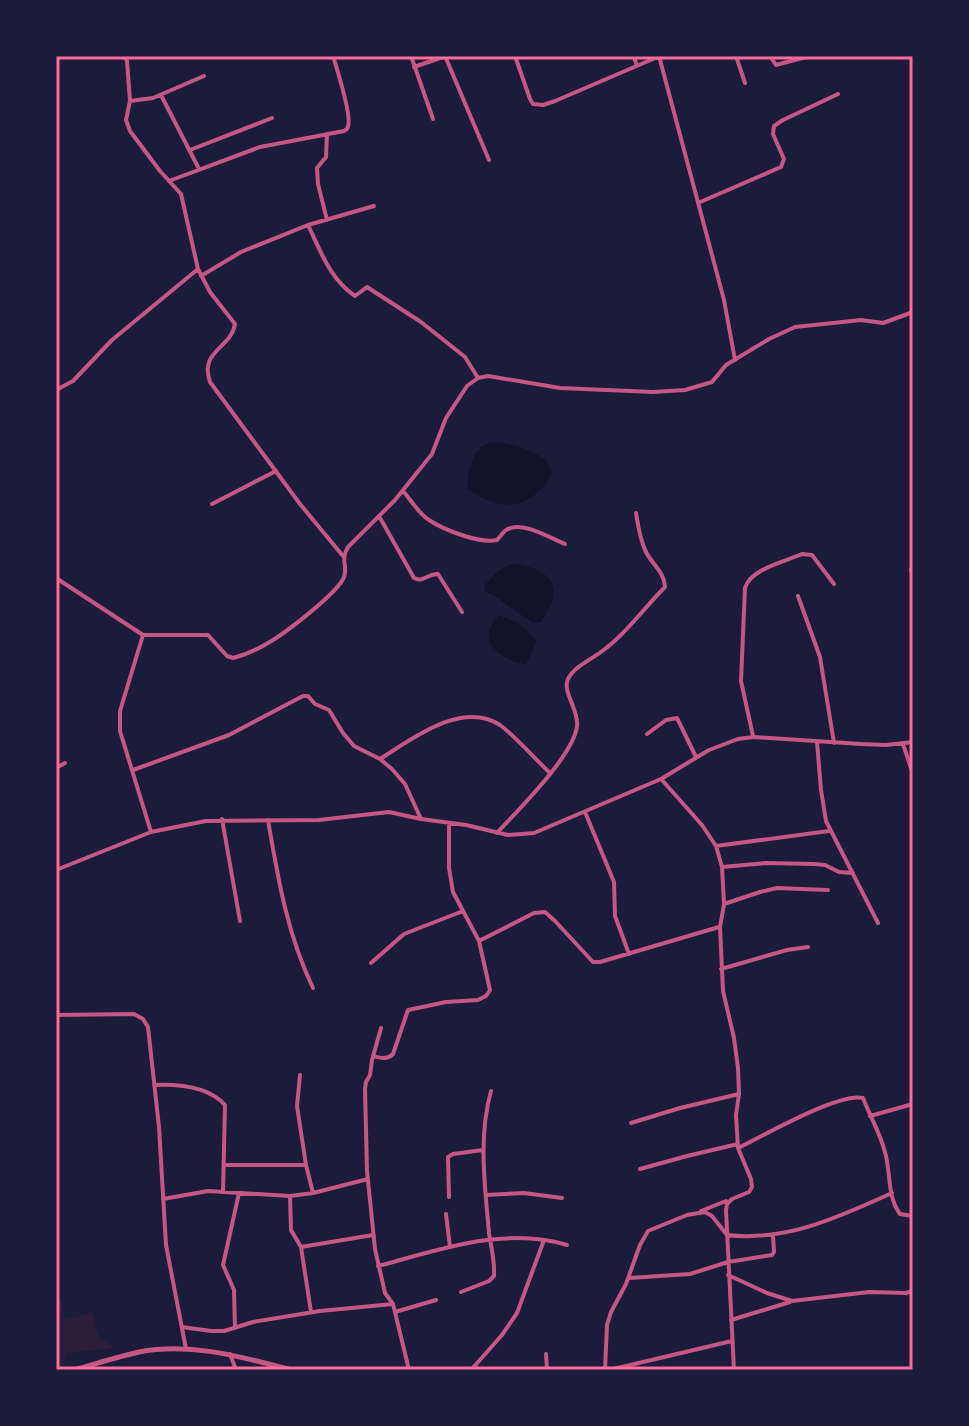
<svg xmlns="http://www.w3.org/2000/svg" width="969" height="1426" viewBox="0 0 969 1426" font-family="'Space Grotesk',sans-serif">
	<style>
		.green { fill: #2a1e3b }
		.water { fill: #12122b }
		.lines { fill: none; stroke-linecap: round; stroke-linejoin: round }
		.minor { stroke: #c65784; stroke-width: 4 }
		.tertiary { stroke: #c65784; stroke-width: 5 }
		.neatline { fill: none; stroke: #ff6b9d; stroke-width: 3 }
	</style>
	<rect width="100%" height="100%" fill="#1b1b3a"/>
	<path class="green" d="M61,1300L65,1320L92,1312L97,1334L114,1348L67,1353L62,1370H56V1305Z"/>
	<path class="water" d="M498,442L518,446L546,459L552,474C531,510 501,513 468,489C466,476 472,452 484,445C488,443 494,443 498,442Z
		M510,564C526,564 555,572 554,593C554,603 546,614 541,622L533,623L493,595L485,592L484,586L496,573Z
		M499,615L521,625L537,641L526,664C516,664 509,660 501,654C484,643 486,629 499,615Z"/>
	<g class="lines">
		<path class="minor" d="M124,56L127,61L130,101L126,120L130,131L160,171L181,194L198,269L210,292L235,324C231,349 199,350 210,382L300,504L343,556
			M411,56L433,119
			M445,56L489,160
			M515,56L530,99L533,104L543,105L555,101L660,56
			M633,56L637,65
			M659,56L724,300L735,360
			M736,56L745,83
			M770,56L776,65L806,57
			M414,67L446,56
			M161,95L199,169
			M130,101L153,98L204,76
			M327,134L326,157L317,168L318,184L327,220
			M190,150L272,118
			M169,181L260,147L344,131C346,130 348,128 348,126C352,116 337,69 333,56
			M698,203L781,167L784,159L773,134L774,126L783,120L838,94
			M308,225C321,252 330,279 355,296L367,287L421,322L465,357L478,378
			M201,276L241,252L308,225L374,206
			M56,390L73,381L112,340L198,269
			M403,491C411,500 418,513 429,520C444,530 480,544 497,540C499,538 504,531 506,530C522,520 550,538 565,544
			M212,504L276,471
			M379,516L414,578C423,583 429,573 438,574L462,612
			M913,565L911,570L913,576
			M56,578L143,635L120,711V731L151,832L56,870
			M798,596L820,657L834,743
			M143,635H208L227,656L233,658C245,655 258,649 268,643C284,634 338,593 344,577C348,566 340,560 348,547L395,500L432,454L446,418L467,386L478,378L488,376L560,388L653,392L685,390L712,382L726,365L769,339L795,327L861,320L883,323L913,312
			M647,734L666,720L677,718L696,757
			M753,736L741,681L745,588C750,569 784,562 802,554L812,555L834,584
			M817,742L821,790L826,821L878,923
			M903,744L913,774
			M380,759C412,739 462,700 500,725C515,736 536,760 550,773
			M56,768L65,763
			M133,770L229,735L303,696H308L315,704L329,710L343,733L354,746L380,759L392,769L405,784L421,819
			M662,780L702,825L716,846L722,867L724,904L720,927L723,991L734,1038L738,1068L739,1094L736,1115L738,1148L751,1179L752,1187L749,1192L732,1199L727,1204L726,1210L734,1370
			M585,812L614,882L615,916L629,954
			M222,819L240,921
			M268,820C278,878 287,934 313,988
			M151,832L206,821L319,820L389,812L421,819L466,825L508,835L534,833L661,779L709,750L738,739L753,737L861,744L886,745L913,742
			M497,833C518,810 574,755 577,726C579,710 562,692 568,679C574,667 590,660 601,652C625,635 644,608 665,587C665,573 652,564 646,552C640,540 638,526 636,513
			M716,846L829,831
			M722,867L766,863L814,864L825,865L839,872L853,873
			M724,904L760,892L777,888L828,890
			M479,941L534,913L545,912L555,921L593,962H600L719,927
			M371,963L404,934L463,911
			M721,969L787,950L808,947
			M56,1015L134,1014L143,1019L148,1027L159,1127L166,1245L186,1349
			M381,1028L372,1060L370,1075L366,1082L365,1089L367,1171L375,1249L385,1293L393,1304L409,1370
			M373,1056C381,1058 387,1060 393,1054L408,1010L446,1002L478,1000L486,996L490,990L479,941L453,892L449,868V823
			M300,1075L297,1106L306,1165L313,1193
			M154,1085C178,1084 208,1086 225,1105L223,1192
			M870,1116L913,1104
			M631,1123L680,1108L739,1094
			M738,1148C763,1136 839,1092 863,1098C870,1116 880,1133 885,1152C891,1173 887,1197 900,1214L913,1216
			M224,1165H305
			M640,1169L687,1156L738,1144
			M486,1195L524,1193L562,1198
			M290,1196L291,1230L301,1247L311,1312
			M449,1197L448,1157L453,1154L483,1150
			M163,1199L208,1191L290,1196L313,1193L368,1179
			M701,1211L726,1201
			M446,1214L450,1247
			M301,1247L373,1235
			M378,1266C439,1250 504,1226 567,1245
			M728,1275L767,1293L792,1301L869,1292L906,1293L913,1291
			M629,1278L690,1274L728,1262L772,1255L774,1252L773,1236
			M461,1292L489,1281L494,1276C495,1261 491,1247 489,1233C485,1186 478,1137 491,1091
			M395,1312L436,1300
			M731,1320L790,1302
			M182,1327L211,1331H224L253,1322L320,1311L393,1304
			M235,1328L234,1290L223,1265L239,1193
			M230,1354L236,1370
			M546,1354L547,1370
			M471,1370L502,1335L517,1313L544,1240
			M605,1370L607,1325L611,1312L626,1284L640,1245L648,1231L687,1215L705,1212L712,1216L727,1235C786,1242 839,1217 892,1193
			M609,1370L732,1341"/>
		<path class="tertiary" d="M73,1370C95,1364 117,1357 139,1352C191,1342 242,1357 292,1370"/>
	</g>
	<rect width="969" height="1426" fill="none" stroke="#1b1b3a" stroke-width="116"/>
	<rect x="58" y="58" width="853" height="1310" class="neatline"/>
</svg>
